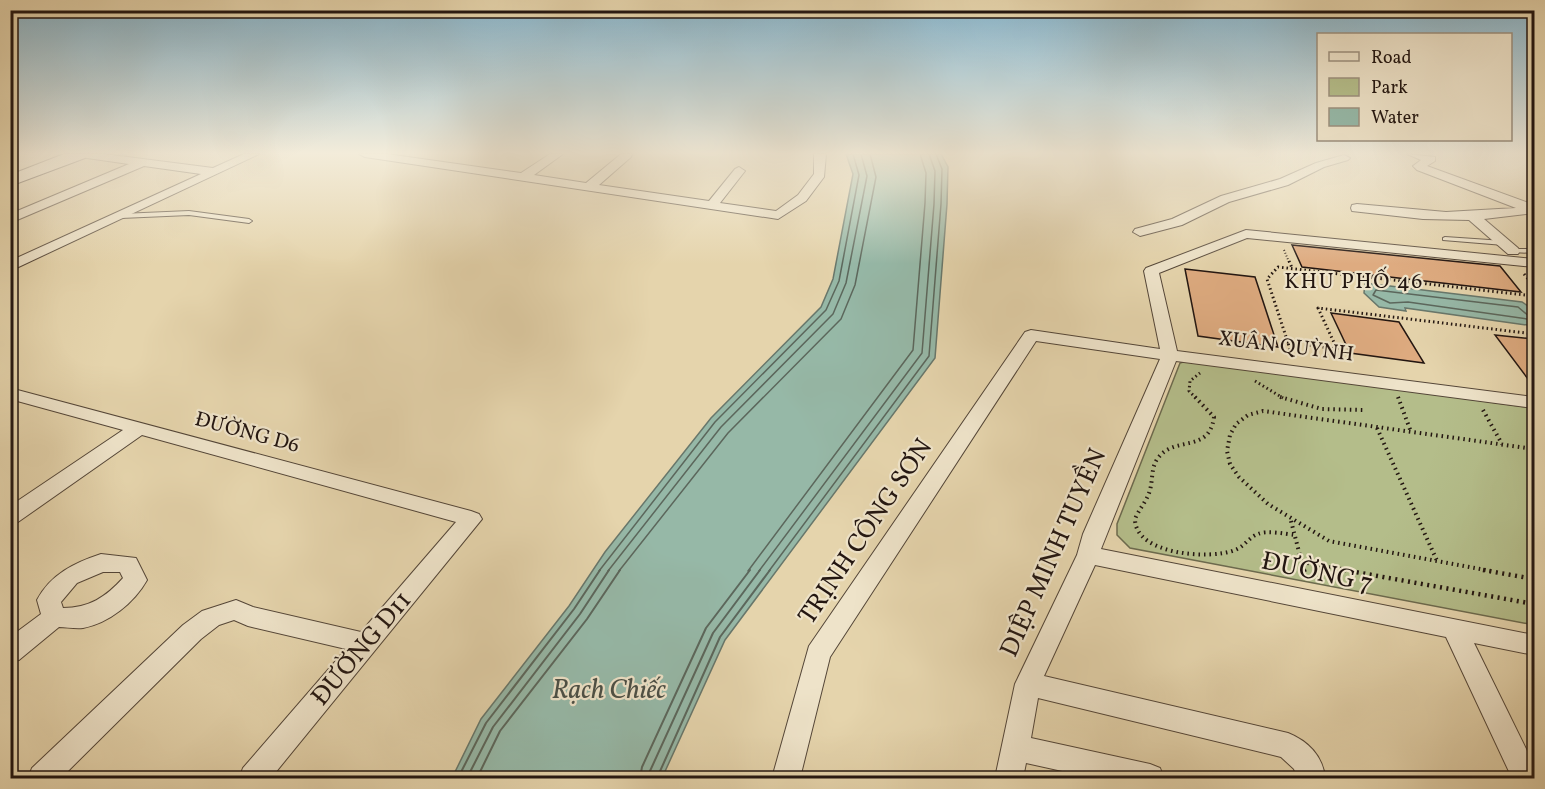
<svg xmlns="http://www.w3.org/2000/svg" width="1545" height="789" viewBox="0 0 1545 789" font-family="Vollkorn,serif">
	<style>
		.green { fill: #b4bd8a; stroke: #6c6a4e; stroke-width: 1.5 }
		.water { fill: #96b8a7; stroke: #68776b; stroke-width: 1.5 }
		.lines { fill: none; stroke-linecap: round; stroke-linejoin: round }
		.shore-far1 { stroke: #5c675c; stroke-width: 1.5 }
		.shore { stroke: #5c675c; stroke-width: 2 }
		.building { fill: #deab80; stroke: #231611; stroke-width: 1.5 }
		.lane-casing { stroke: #544638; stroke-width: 2 }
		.street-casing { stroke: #544638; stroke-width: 2 }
		.secondary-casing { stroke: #231611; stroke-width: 2 }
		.path-far3 { stroke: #231611; stroke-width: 2; stroke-dasharray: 1 2; stroke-linecap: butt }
		.path-far2 { stroke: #231611; stroke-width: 3; stroke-dasharray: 1.5 3; stroke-linecap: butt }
		.path-far1 { stroke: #231611; stroke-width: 4; stroke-dasharray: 1.5 4; stroke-linecap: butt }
		.path { stroke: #231611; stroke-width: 4.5; stroke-dasharray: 2 4.5; stroke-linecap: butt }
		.lane { fill: #eee3c9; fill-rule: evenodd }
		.street { fill: #eee3c9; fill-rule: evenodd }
		.secondary { fill: #eee3c9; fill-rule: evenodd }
		.labels { text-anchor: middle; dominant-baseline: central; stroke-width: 4.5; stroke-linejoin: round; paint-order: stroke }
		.street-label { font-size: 21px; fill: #231611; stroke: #eee3c9 }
		.neighbourhood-label { font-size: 22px; letter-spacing: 1.5px; fill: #231611; stroke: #eee3c9 }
		.near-street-label { font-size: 26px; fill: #231611; stroke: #eee3c9 }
		.near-water-label { font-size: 27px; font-style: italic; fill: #4b4f46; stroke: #eee3c9 }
	</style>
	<rect width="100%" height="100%" fill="#e5d4ac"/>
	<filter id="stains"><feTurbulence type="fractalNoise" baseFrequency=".00333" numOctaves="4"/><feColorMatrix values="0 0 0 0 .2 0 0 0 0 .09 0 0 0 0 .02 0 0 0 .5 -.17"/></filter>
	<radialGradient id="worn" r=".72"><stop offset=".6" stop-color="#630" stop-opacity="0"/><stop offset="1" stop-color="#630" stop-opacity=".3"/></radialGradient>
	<path class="green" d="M1190,360L1534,408V625L1130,548L1117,535V524L1180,363Z"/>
	<path class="water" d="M846,154H941L948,167L947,204L935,358L725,640L662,778H452L481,719L569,606L605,552L711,418L821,307L833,279L853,174Z
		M1365,283L1522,302L1534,310V326L1405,308L1406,311L1379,307L1364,293Z"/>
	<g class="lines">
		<path class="shore-far1" d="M1376,290L1518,307L1530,317L1527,319L1408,302L1390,303L1373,295Z
			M599,571L715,422L826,310L839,281L859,175L853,154
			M608,571L721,427L833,314L846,283L867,176L861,154
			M619,571L728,433L841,319L855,285L876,177L870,154
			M748,571L913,350L925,203L926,173L920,154
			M759,571L922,353L934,204L935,171L929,154
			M769,571L929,356L941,204L942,169L936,154"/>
		<path class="shore" d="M458,778L486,723L574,609L600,570
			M467,778L493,727L580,614L609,570
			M477,778L500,731L587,619L620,570
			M640,778L642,767L706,628L750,570
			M649,778L650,771L713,633L760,570
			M657,778L720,637L770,570"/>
	</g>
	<path class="building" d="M1292,245L1500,266L1521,292L1302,267Z
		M1185,269L1255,277L1278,347L1198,336Z
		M1331,313L1399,322L1424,363L1350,353Z
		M1495,335L1534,339V387Z"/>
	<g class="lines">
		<g class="lane-casing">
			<path id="lane" d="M189,211L249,219L252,221L249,223L189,215L121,218L118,216L121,214Z
				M1445,237L1504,241L1507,243L1504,245L1443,240V238Z
				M1513,249H1534V253L1511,252V250Z"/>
		</g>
		<g class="street-casing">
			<path id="street" d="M74,154H104L213,168L244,154H259L10,271V261L201,174L144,166L10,223V214L129,164L80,157Z
				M359,154H387L521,173L550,154H563L534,175L586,183L621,154H632L631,157L599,185L709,201L735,169L739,167L745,171L720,203L776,211L798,195L814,174V154H826L824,177L806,201L778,219L365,157Z
				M1407,154L1435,157V161L1427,166L1534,205V213L1484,219L1518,248L1520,251L1518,254H1508L1469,220L1423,219L1352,211L1351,208L1352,205L1357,204L1446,212L1516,208L1417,170L1413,166L1421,160Z
				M1344,155L1350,158L1348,160L1324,167L1288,185L1229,202L1182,225L1140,236L1133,232L1135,229L1172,219L1221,196L1280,179L1316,163Z
				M1246,230L1534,259V267L1247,238L1159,273L1177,351L1534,397V408L1176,361L1101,549L1534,635V655L1474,643L1534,765V778H1512L1446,637L1095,565L1044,676L1288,733C1308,741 1323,756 1325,778H1297L1294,769L1281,757L1038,698L1031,738L1150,764L1160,768L1164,778H1094L1026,763L1023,778H995L1015,684L1077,555L1083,534L1160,359L1036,341L830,657L800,778H772L809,646L1025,332L1031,330L1160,349L1144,271L1146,268Z
				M10,388L471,511L479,514L482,519L271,778H239L243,768L346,649L248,626L234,620L219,625L201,639L61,778H28L32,768L183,625L202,611L236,600L253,607L361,632L456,522L142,435L18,522L10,525V506L123,430L10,399Z
				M101,554L136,558L147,580C134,603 109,623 83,628C75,629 66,627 59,627L19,660L10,662V637L41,614L37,600C51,574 74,563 101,554ZM103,572H120L123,578C106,597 89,608 63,608L61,602L77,583Z"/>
		</g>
		<g class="secondary-casing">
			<path id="secondary" d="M64,154H87L85,158L10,186V175Z"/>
		</g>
		<path class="path-far3" d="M1284,250L1289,262"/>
		<path class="path-far2" d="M1289,261L1292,268
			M1524,274L1534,286
			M1287,342L1337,349L1318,308L1534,334
			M1293,358L1267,279L1278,267L1534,296
			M1255,381L1283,398
			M1196,398L1189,391L1190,381L1200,373"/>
		<path class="path-far1" d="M1195,397L1214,417C1209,454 1175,435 1158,458C1151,467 1153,479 1150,490C1147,501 1139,509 1135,519C1135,555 1210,560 1235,550C1244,547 1249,537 1258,534C1267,530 1285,534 1295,535
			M1280,397L1322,409L1366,410
			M1398,397L1411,432
			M1483,410L1502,444
			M1377,428L1438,563
			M1291,521L1304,571
			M1302,562L1352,571
			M1491,571L1329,541L1268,504L1239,477L1230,464L1227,451L1230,435L1236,424L1248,415L1263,411L1534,449"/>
		<path class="path" d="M1304,570L1307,582
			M1344,570L1534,604
			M1483,570L1534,579"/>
		<use href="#lane" class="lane"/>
		<use href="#street" class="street"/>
		<use href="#secondary" class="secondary"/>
	</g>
	<linearGradient id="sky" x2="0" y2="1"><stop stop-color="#87b6ce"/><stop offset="0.58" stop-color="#f3ecda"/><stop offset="1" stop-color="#f3ecda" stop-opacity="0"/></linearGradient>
	<rect width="1545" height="264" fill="url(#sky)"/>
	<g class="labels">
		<g class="street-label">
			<text transform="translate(1286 347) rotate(7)">XUÂN QUỲNH</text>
			<text transform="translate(247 433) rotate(15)">ĐƯỜNG D6</text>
		</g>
		<g class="neighbourhood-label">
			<text x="1354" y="282">KHU PHỐ 46</text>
		</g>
		<g class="near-street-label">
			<text transform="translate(866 532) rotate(-56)">TRỊNH CÔNG SƠN</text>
			<text transform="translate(1054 553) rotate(-66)">DIỆP MINH TUYỀN</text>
			<text transform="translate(1317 573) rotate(12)">ĐƯỜNG 7</text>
			<text transform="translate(362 649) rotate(-50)">ĐƯỜNG D11</text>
		</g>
		<g class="near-water-label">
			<text x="609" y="691">Rạch Chiếc</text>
		</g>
	</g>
	<rect width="1545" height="789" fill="none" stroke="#e5d4ac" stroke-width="36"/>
	<rect x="12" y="12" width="1521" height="765" fill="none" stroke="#231611" stroke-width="3"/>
	<rect x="18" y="18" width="1509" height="753" fill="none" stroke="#231611" stroke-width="1.5"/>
	<rect x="1317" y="33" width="195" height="108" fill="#eee3c9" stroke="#9d917f" stroke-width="1.5"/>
	<rect x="1329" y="52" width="30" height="9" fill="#eee3c9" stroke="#9d917f" stroke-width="1.5"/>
	<text x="1371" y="63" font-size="18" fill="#231611">Road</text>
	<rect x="1329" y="78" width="30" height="18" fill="#b4bd8a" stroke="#9d917f" stroke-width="1.5"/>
	<text x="1371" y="93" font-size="18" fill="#231611">Park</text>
	<rect x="1329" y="108" width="30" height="18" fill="#96b8a7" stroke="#9d917f" stroke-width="1.5"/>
	<text x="1371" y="123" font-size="18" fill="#231611">Water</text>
	<rect width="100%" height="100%" filter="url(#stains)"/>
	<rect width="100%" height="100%" fill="url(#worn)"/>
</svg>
